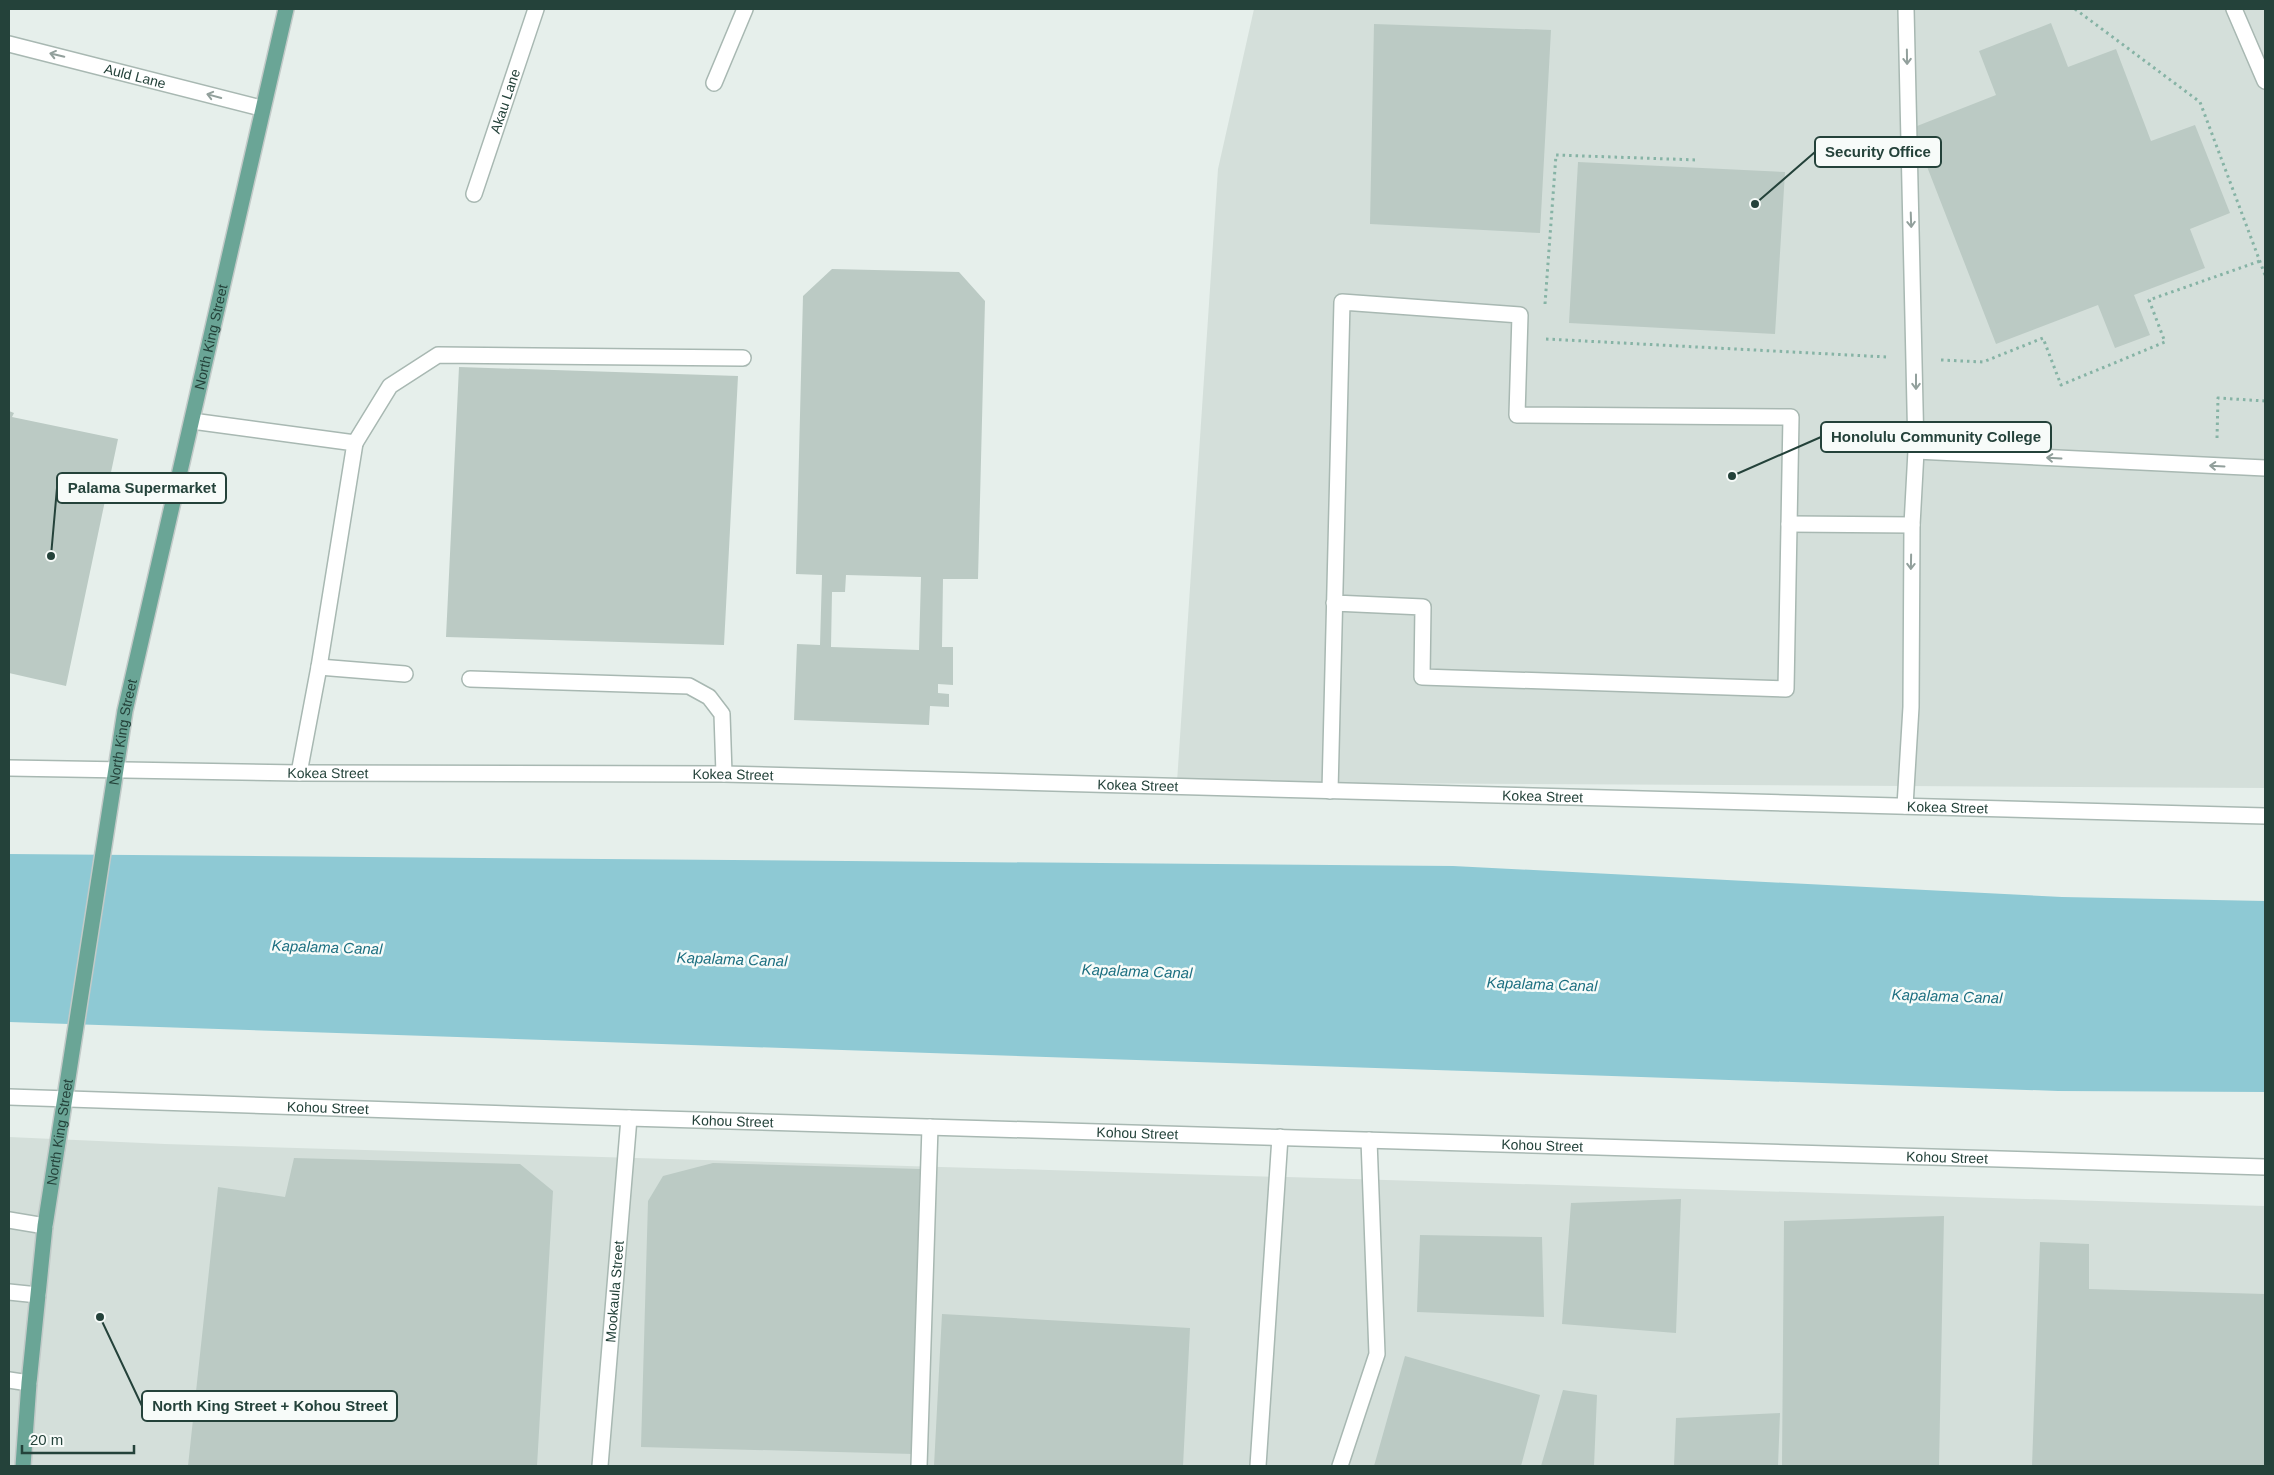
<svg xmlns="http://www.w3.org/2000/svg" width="2274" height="1475" viewBox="0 0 2274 1475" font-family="Arial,sans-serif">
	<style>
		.built { fill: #d4dfda }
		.water { fill: #8ec9d4 }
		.building { fill: #bbcac4; fill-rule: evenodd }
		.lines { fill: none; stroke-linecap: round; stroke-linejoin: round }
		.minor-casing { stroke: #a8b8b2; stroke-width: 18 }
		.major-casing { stroke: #c2cac8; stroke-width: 18 }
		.path { stroke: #86b3a5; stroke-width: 3; stroke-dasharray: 2.5 4; stroke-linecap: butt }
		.minor { stroke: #fff; stroke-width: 15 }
		.major { stroke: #6aa596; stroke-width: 15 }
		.oneway { stroke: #92a09c }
		.labels { text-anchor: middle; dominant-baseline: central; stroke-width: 5; stroke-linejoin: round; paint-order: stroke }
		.street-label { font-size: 14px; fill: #24423a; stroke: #f7fbf9 }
		.water-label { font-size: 15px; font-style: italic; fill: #1c6f80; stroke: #f7fbf9 }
		.leader { fill: none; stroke: #24423a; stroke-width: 2 }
		.callout-dot { fill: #24423a; stroke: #f7fbf9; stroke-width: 2 }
		.callout { fill: #f7fbf9; stroke: #24423a; stroke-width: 2 }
		.callout-label { font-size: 15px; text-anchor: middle; font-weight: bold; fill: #24423a }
	</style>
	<rect width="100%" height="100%" fill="#e6efeb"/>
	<path class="built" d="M1254,9H2265V788L1177,782L1218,169Z
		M9,1137L165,1144L2265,1206V1466H9Z"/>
	<path class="water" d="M9,854L1453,866L2062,897L2265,901V1092L2058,1091L9,1022Z"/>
	<path class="building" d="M2051,23L2068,67L2116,49L2151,141L2195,125L2230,213L2190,229L2205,268L2134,295L2150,335L2115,348L2098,305L1996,344L1912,128L1996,95L1979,51Z
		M1374,24L1551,30L1540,233L1370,224Z
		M1578,162L1785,172L1775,334L1569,323Z
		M832,269L959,272L985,301L978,579H943L942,647H953V685L938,684V693L949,694V707L930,706L929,725L794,720L797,644L820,645L822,575L796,574L803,296ZM846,575L921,577L919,650L831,647L832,592H845Z
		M459,367L738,376L724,645L446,637Z
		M9,411L14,413L12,417L118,439L66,686L9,673Z
		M294,1158L520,1164L553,1191L537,1466H188L218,1187L285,1197Z
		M713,1163L920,1169L913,1454L641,1447L648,1201L663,1176Z
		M1681,1199L1676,1333L1562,1324L1571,1203Z
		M1944,1216L1939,1466H1782L1784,1221Z
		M1420,1235L1542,1237L1544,1317L1417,1312Z
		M2040,1242L2089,1244V1289L2265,1294V1466H2032Z
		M942,1314L1190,1328L1183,1466H934Z
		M1405,1356L1540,1395L1521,1466H1374Z
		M1563,1390L1597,1395L1594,1466H1541Z
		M1780,1413L1778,1466H1674L1676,1418Z"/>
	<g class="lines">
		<g class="minor-casing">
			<g id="minor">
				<path d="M2234,9L2265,81"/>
				<path id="s1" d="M9,44L261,108"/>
				<path d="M714,83L745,9"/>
				<path id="s2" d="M474,194L536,9"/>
				<path d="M192,421L355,443L319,667L299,773"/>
				<path d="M355,443L390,386L438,355L743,358"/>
				<path d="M1916,451L2265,468"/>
				<path d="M1789,524L1912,525"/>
				<path d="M319,667L405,674"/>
				<path d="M470,679L689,686L709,697L722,714L724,774"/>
				<path id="s3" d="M9,768L299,773L724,774L2265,816"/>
				<path d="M1330,791L1342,302L1520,315L1517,415L1791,417L1786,689L1422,677L1423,607L1334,603"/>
				<path d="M1905,806L1911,707L1912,525L1916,451L1906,9"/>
				<path id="s4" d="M9,1097L629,1118L2265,1167"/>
				<path d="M9,1220L45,1226"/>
				<path d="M9,1292L38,1295"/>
				<path d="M9,1380L29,1383"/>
				<path id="s5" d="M600,1466L629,1118"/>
				<path d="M919,1466L930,1127"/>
				<path d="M1258,1466L1280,1137"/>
				<path d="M1340,1466L1377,1354L1369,1140"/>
			</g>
		</g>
		<g class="major-casing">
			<g id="major">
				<path id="s6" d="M23,1466L29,1383L45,1226L125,711L286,9"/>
			</g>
		</g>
		<path class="path" d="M2075,9L2200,102L2265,275
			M1545,304L1556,155L1698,160
			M1546,339L1887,357
			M1941,360L1983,362L2043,338L2061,385L2165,342L2149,300L2260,261
			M2217,438L2218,398L2265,401"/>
		<use href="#minor" class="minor"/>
		<use href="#major" class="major"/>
	</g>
	<defs><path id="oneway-shaft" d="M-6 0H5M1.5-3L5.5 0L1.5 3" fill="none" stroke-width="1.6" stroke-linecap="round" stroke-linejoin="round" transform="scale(1.25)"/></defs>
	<g class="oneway">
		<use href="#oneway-shaft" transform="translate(57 55) rotate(-167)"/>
		<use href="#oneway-shaft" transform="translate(1907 57) rotate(89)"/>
		<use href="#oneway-shaft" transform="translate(214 96) rotate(-165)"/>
		<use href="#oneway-shaft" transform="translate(1911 220) rotate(88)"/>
		<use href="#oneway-shaft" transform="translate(1916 382) rotate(90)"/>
		<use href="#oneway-shaft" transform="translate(2054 458) rotate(-177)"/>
		<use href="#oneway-shaft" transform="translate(2217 466) rotate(-177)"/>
		<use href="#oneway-shaft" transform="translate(1911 562) rotate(91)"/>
	</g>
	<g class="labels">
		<g class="street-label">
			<text stroke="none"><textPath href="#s1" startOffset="130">Auld Lane</textPath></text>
			<text stroke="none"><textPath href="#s2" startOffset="98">Akau Lane</textPath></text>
			<text stroke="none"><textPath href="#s6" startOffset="1146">North King Street</textPath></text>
			<text stroke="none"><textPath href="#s6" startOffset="741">North King Street</textPath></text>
			<text stroke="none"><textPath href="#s3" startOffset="319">Kokea Street</textPath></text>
			<text stroke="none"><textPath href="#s3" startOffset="724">Kokea Street</textPath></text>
			<text stroke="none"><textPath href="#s3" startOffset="1129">Kokea Street</textPath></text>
			<text stroke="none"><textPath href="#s3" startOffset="1534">Kokea Street</textPath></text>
			<text stroke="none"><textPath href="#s3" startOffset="1939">Kokea Street</textPath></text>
			<text stroke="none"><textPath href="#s4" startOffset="319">Kohou Street</textPath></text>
			<text stroke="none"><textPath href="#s4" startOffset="724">Kohou Street</textPath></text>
			<text stroke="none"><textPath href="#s6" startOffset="336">North King Street</textPath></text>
			<text stroke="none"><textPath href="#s4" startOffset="1129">Kohou Street</textPath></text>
			<text stroke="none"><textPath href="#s4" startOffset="1534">Kohou Street</textPath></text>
			<text stroke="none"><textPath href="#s4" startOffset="1939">Kohou Street</textPath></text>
			<text stroke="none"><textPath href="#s5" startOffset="175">Mookaula Street</textPath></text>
		</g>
		<g class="water-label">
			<text transform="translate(327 947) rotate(2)">Kapalama Canal</text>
			<text transform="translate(732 959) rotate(2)">Kapalama Canal</text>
			<text transform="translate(1137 971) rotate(2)">Kapalama Canal</text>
			<text transform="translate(1542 984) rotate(2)">Kapalama Canal</text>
			<text transform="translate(1947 996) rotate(2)">Kapalama Canal</text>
		</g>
	</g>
	<path class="leader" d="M1755 204L1815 152M1732 476L1821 437M51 556L57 488M100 1317L142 1406"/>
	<g class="callout-dot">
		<circle cx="1755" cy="204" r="5"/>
		<circle cx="1732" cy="476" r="5"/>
		<circle cx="51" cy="556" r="5"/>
		<circle cx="100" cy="1317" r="5"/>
	</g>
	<g class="callout">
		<rect x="1815" y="137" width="126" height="30" rx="5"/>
		<rect x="1821" y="422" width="230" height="30" rx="5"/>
		<rect x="57" y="473" width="169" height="30" rx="5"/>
		<rect x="142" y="1391" width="255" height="30" rx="5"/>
	</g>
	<g class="callout-label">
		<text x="1878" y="157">Security Office</text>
		<text x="1936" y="442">Honolulu Community College</text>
		<text x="142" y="493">Palama Supermarket</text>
		<text x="270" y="1411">North King Street + Kohou Street</text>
	</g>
	<rect width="2274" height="1475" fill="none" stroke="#24423a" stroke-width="20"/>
	<path d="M22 1445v8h112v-8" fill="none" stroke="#24423a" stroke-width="2.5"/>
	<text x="30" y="1445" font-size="15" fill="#24423a" stroke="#f7fbf9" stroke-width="4" paint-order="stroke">20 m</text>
</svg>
